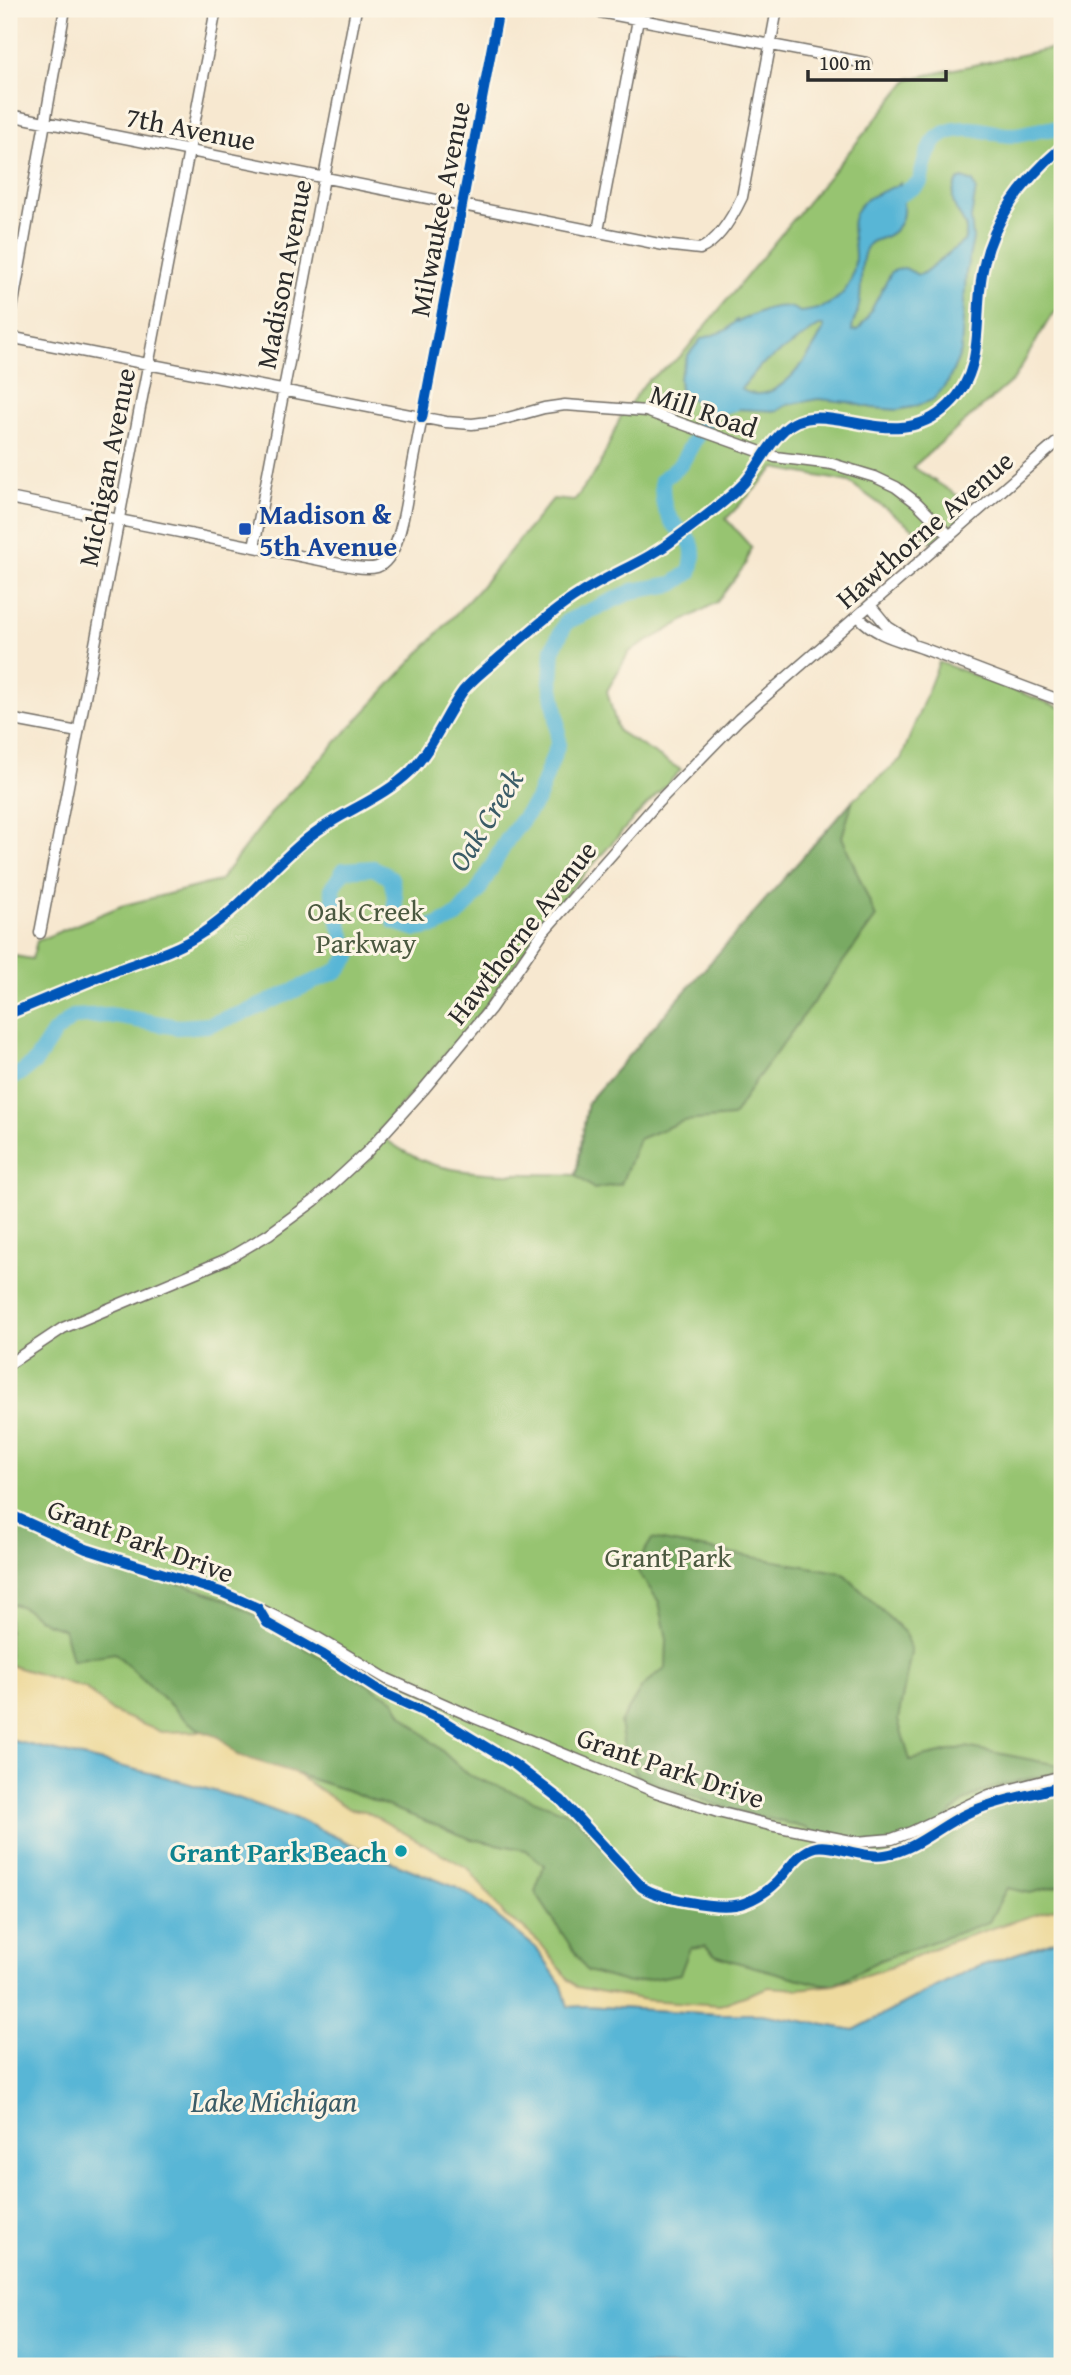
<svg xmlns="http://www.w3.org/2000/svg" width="1071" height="2375" viewBox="0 0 1071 2375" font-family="'Gentium Book Plus',serif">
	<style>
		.green { fill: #97c471; stroke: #61784e; stroke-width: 2 }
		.forest { fill: #79aa63; stroke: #526a47; stroke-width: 2 }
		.sand { fill: #eeda9e; stroke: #8c8264; stroke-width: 2 }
		.water { fill: #58b6d6; stroke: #427080; stroke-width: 2; fill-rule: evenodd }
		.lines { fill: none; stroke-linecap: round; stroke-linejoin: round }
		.river { stroke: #58b6d6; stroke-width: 16 }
		.minor-casing { stroke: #726d65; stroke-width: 13 }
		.minor { stroke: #fff; stroke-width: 10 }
		.cycleway-casing { stroke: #fcf5e5; stroke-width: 15 }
		.cycleway { stroke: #0057b8; stroke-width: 10 }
		.transit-dot { fill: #1a4fb4; stroke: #fcf5e5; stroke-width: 2.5 }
		.culture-dot { fill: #0f9aa8; stroke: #fcf5e5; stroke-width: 2.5 }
		.labels { text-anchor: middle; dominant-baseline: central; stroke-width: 6; stroke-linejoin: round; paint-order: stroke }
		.street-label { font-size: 28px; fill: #2b2b2b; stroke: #fcf5e5 }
		.transit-label { font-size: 28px; font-weight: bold; fill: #164399; stroke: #fcf5e5; text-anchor: start }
		.park-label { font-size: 28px; fill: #4b5940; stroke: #fcf5e5 }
		.culture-label { font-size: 28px; font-weight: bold; fill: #0d838f; stroke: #fcf5e5; text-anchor: end }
		.water-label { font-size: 30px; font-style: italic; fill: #3b5c67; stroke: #fcf5e5 }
	</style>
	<rect width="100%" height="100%" fill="#fcf5e5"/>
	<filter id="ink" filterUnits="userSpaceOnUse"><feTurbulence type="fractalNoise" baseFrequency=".0143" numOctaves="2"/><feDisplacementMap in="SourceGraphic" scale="14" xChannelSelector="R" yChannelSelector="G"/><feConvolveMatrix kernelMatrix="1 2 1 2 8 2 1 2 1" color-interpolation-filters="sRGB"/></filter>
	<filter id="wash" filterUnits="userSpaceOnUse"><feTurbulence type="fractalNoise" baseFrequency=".00686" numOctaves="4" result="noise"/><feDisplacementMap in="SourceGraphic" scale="28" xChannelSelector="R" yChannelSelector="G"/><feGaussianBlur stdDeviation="1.57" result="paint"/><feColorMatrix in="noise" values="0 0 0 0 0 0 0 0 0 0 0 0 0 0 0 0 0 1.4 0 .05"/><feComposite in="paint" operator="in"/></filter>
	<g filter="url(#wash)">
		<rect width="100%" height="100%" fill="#f7e8d0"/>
		<path class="green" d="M1062,46V306L1051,316L1014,379L913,467L974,506L932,542L849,482L775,468L726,519L751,547L745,565L717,602L629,652L607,691L618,731L681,770L635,817L557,905L480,1014L377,1133C391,1144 407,1154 424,1161C465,1178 531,1173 576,1175L588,1102L853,800L901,759L939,662L1062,708V1938L969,1970L873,2019L638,2010L585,2006L357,1846C247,1793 127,1768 9,1740V989L11,988L9,955L32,959L37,941L121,906L219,881L276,807L478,590L553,499L574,501L599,467L621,416L646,382L681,356L909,79Z"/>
		<path class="forest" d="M853,800L842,837L876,917L754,1083L733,1117L683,1121L639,1139L621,1184L594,1189L576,1175L588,1102Z
			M9,1521C42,1536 74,1552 109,1564C150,1577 236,1593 264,1624L394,1700L402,1714L468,1775L573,1815L641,1888L659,1898L732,1909L743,1906L763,1897L796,1863L814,1849L828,1846L827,1843L806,1828L730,1809L639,1778L625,1753L620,1723L642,1687L666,1667L667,1639L659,1602L635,1567L652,1539L843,1573L905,1633L911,1652L898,1720L910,1760L966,1747L1058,1765L1053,1774C1014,1782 969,1787 944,1822L949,1825L990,1807L1062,1788V1885L1030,1893L1007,1888L989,1922L878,1961L834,1985L815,1983L736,1962L715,1955L705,1946L690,1948L680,1974L629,1983L587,1971L535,1892L544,1865L526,1850L471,1839L352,1792L237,1755L219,1737L202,1731L187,1721L115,1653L72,1660L64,1629C57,1626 48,1625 41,1620C30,1613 23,1604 9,1604Z"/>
		<path class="sand" d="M9,1665L85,1688L113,1712L161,1732L202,1731L219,1737L237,1755L293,1772L349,1809L365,1811L469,1869L505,1916L522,1927L541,1944L569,1980L577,1987L647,2000L720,2005L769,1987L798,1989L834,1985L891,1967L946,1943L1062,1906V1938L969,1970L854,2030L761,2014H717L585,2006L568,2007L562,1986L536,1948L474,1898L457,1888L374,1855L302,1821L238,1798L162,1776L9,1740Z"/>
		<path class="water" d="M963,178L973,182L976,189L971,218L973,239L966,273L961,352L948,382L933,400L913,407L897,410L872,408L847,402L818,399L787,405L777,411L737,409L725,413L696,402L680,390L679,378L688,355L701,339L727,330L737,320L738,322C757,312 781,299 800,312C833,309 855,291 855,256C855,238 847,224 858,208C867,194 887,192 900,183C905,205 908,228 882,238C876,241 872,239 868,245C857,263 864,290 858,310C856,317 852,323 852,331L858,330L867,318L892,271L905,268L918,275L922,274L964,241C975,217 940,212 958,180ZM819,326H823L824,328C812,354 776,411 741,389L760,366Z
			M9,1740L162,1776L238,1798L302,1821L374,1855L457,1888L474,1898L536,1948L562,1986L568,2007L585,2006L717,2014H761L854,2030L969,1970L1062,1938V2366H9Z"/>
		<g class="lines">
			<path class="river" d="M885,203L917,185L920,182C928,143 936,124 981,130C992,132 1003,136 1014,135C1030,134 1047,125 1062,131
				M9,1078L21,1073L35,1062L54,1033L73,1017L109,1015L178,1027L208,1025L249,1011L339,970L350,955L340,926L332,889L344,870L374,868L391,878L395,897V922L416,929L436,926L457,916L477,893L507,840L537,800L558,744L557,717L551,682L553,649L566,622L633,591L673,584L690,572C702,531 676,539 665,508C662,500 662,488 662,480L681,464L712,408L733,403"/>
		</g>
	</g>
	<g filter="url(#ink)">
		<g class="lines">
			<g class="minor-casing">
				<path id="minor" d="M584,9L866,63
					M913,10V9
					M9,115L664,245L700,249C719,241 734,214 742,197L777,9
					M598,231L640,9
					M9,326L65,9
					M9,337L446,422L472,424L497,421L544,408L565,405L646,411L775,457L832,464L875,477L896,487L917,503L950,536
					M9,498L355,567C362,568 370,569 377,567C401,559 406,498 411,475L499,9
					M254,547L356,9
					M870,605L888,627L910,641
					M858,616C879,639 903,640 930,651C974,668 1018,685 1062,701
					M9,719L78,732
					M40,933L216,9
					M9,1014C45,999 81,984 117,970C147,959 178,950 204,932C245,905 274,863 313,834C344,811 383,798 411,771C433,748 445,716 463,691C472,680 484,671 495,661C523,638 550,612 581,593C612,573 647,561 676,538C699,521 725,503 744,483C759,467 767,445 784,430C825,391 892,460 949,405C986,370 974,319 982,274C991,221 1023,181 1062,147
					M9,1364L63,1328L227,1259L269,1234L314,1201L366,1153L423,1090L491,1008L543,932L658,802L739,719L1062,438
					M9,1514L86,1549L221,1592L258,1608L313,1635L387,1679L473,1717L656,1792L718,1812L770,1825L856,1842L892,1839L911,1832L989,1795L1062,1776"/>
			</g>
			<use href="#minor" class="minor"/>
			<g class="cycleway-casing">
				<path id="cycleway" d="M422,418L499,9
					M9,1014C45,999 81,984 117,970C147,959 178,950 204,932C245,905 274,863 313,834C344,811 383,798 411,771C433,748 445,716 463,691C472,680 484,671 495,661C523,638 550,612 581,593C612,573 647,561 676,538C699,521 725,503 744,483C759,467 767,445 784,430C825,391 892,460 949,405C986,370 974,319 982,274C991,221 1023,181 1062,147
					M9,1514L86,1549L221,1592L258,1608L267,1623L322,1654L383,1693L440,1719L514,1764L561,1800L642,1887C660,1899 714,1908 735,1905C750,1903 767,1892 777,1882C788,1870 799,1851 816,1847C832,1843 863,1859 885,1855C918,1849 940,1825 970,1812C1000,1799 1032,1795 1062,1786"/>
			</g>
			<use href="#cycleway" class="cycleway"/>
		</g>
	</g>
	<rect class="transit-dot" x="238" y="522" width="14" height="14" rx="3.5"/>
	<circle class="culture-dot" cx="401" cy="1851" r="7"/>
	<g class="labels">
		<g class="street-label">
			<text transform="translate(191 128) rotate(11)">7th Avenue</text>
			<text transform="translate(439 209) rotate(-79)">Milwaukee Avenue</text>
			<text transform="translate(283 274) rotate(-79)">Madison Avenue</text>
			<text transform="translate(704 410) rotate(19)">Mill Road</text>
			<text transform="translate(106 467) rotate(-79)">Michigan Avenue</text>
			<text transform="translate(924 529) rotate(-41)">Hawthorne Avenue</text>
			<text transform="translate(521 932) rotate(-52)">Hawthorne Avenue</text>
			<text transform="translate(141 1540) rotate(20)">Grant Park Drive</text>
			<text transform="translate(671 1767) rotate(19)">Grant Park Drive</text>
		</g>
		<g class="transit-label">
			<text x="259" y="513">Madison &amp;<tspan x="259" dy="32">5th Avenue</tspan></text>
		</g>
		<g class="park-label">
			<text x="366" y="910">Oak Creek<tspan x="366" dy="32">Parkway</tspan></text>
			<text x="668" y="1556">Grant Park</text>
		</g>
		<g class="culture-label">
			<text x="387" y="1851">Grant Park Beach</text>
		</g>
		<g class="water-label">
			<text transform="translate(485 820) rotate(-58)">Oak Creek</text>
			<text x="274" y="2101">Lake Michigan</text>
		</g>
	</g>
	<rect width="1071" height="2375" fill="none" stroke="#fcf5e5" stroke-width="35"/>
	<path d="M808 70v10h138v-10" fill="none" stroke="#2b2b2b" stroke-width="3.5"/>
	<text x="819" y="70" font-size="21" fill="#2b2b2b" stroke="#fcf5e5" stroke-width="5" paint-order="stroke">100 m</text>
</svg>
